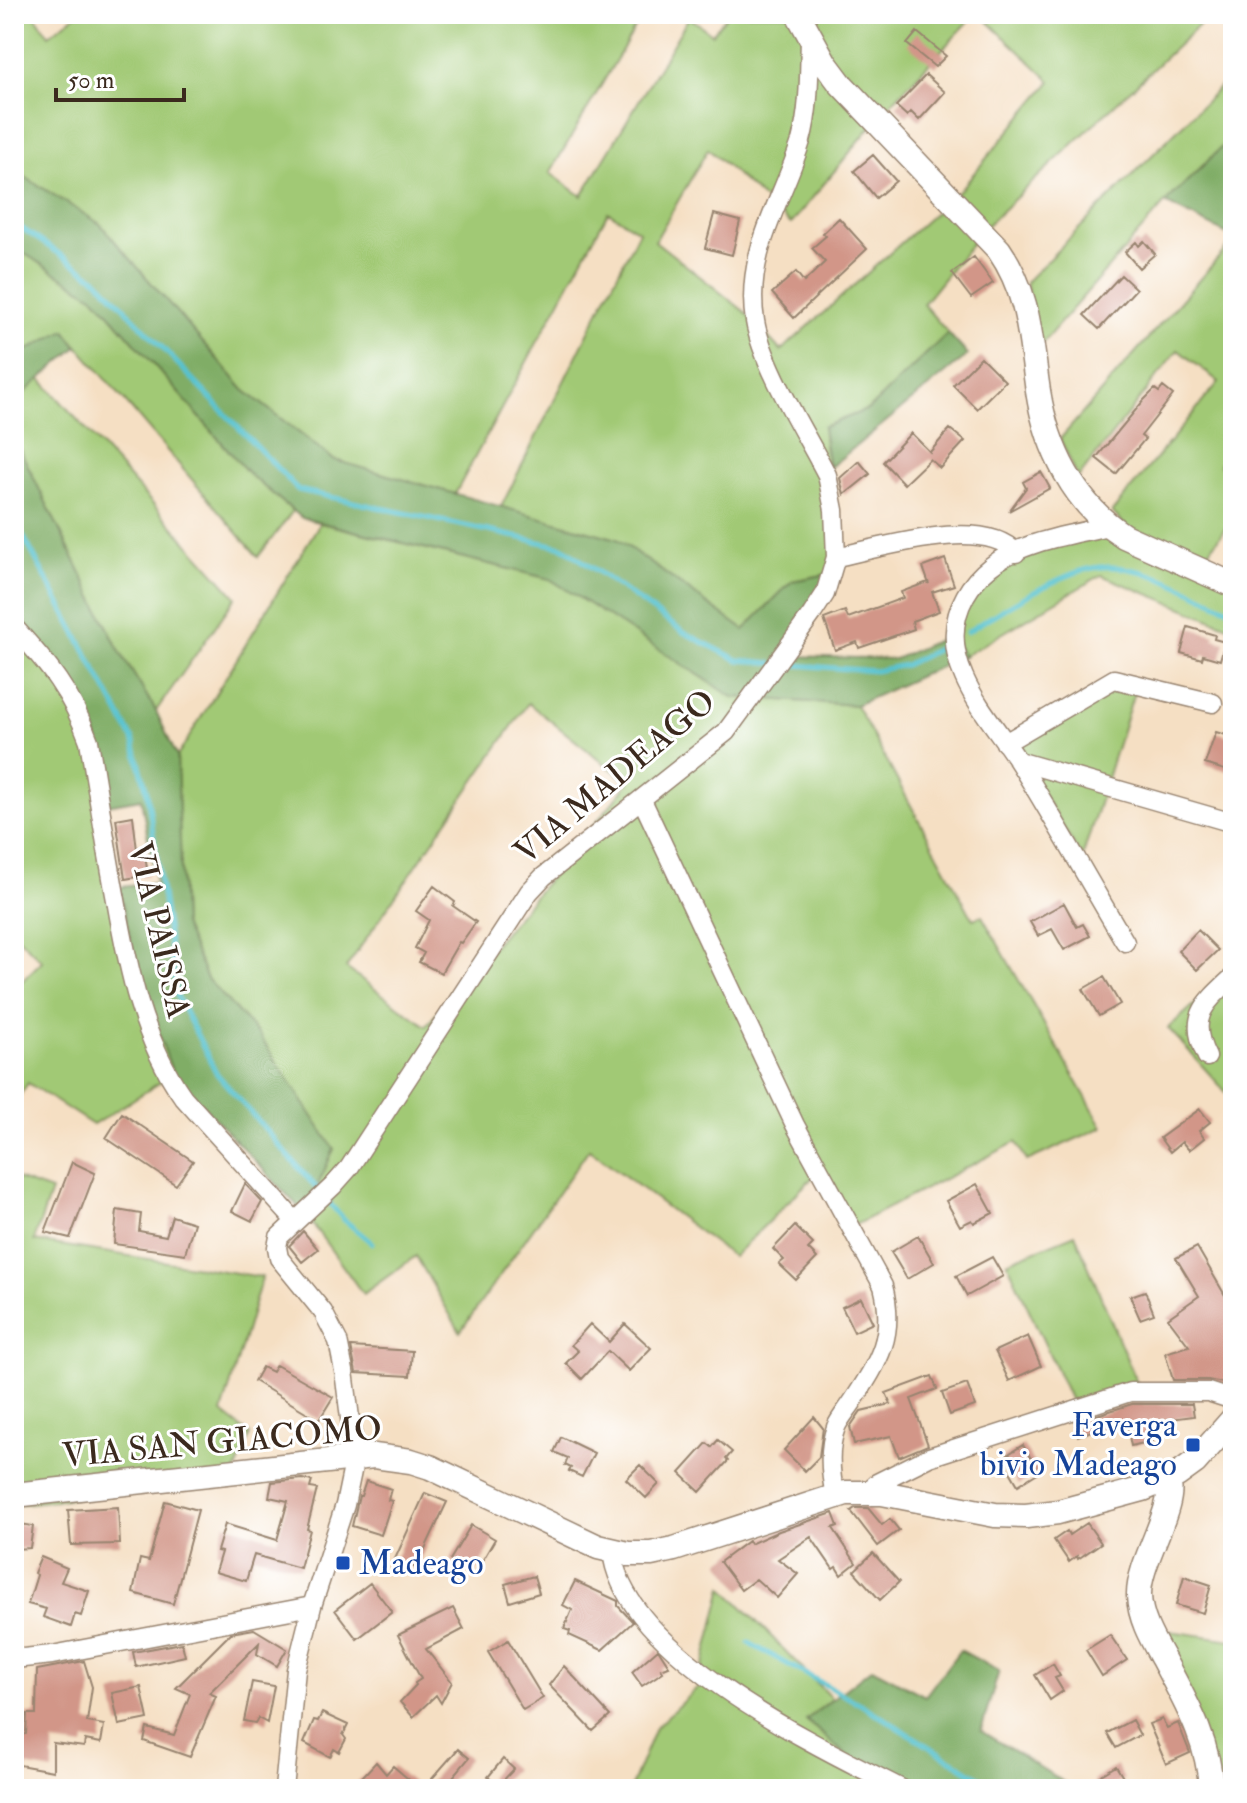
<svg xmlns="http://www.w3.org/2000/svg" width="1247" height="1803" viewBox="0 0 1247 1803" font-family="'IM FELL Double Pica',serif">
	<style>
		.green { fill: #a1c974; stroke: #6e7a49; stroke-width: 2; fill-rule: evenodd }
		.forest { fill: #80ad66; stroke: #5e6c42; stroke-width: 2 }
		.lines { fill: none; stroke-linecap: round; stroke-linejoin: round }
		.stream { stroke: #56c2cf; stroke-width: 5 }
		.building { fill: #d29688 }
		.minor-casing { stroke: #988470; stroke-width: 21 }
		.tertiary-casing { stroke: #988470; stroke-width: 27 }
		.minor { stroke: #fff; stroke-width: 18 }
		.tertiary { stroke: #fff; stroke-width: 24 }
		.transit-dot { fill: #1a4fb4; stroke: #fff; stroke-width: 3 }
		.labels { text-anchor: middle; dominant-baseline: central; stroke-width: 6; stroke-linejoin: round; paint-order: stroke }
		.street-label { font-size: 34px; fill: #3b2a1e; stroke: #fff }
		.transit-label { font-size: 34px; fill: #164399; stroke: #fff; text-anchor: end }
	</style>
	<rect width="100%" height="100%" fill="#fff"/>
	<filter id="ink" filterUnits="userSpaceOnUse"><feTurbulence type="fractalNoise" baseFrequency=".0125" numOctaves="2"/><feDisplacementMap in="SourceGraphic" scale="16" xChannelSelector="R" yChannelSelector="G"/><feConvolveMatrix kernelMatrix="1 2 1 2 8 2 1 2 1" color-interpolation-filters="sRGB"/></filter>
	<filter id="wash" filterUnits="userSpaceOnUse"><feTurbulence type="fractalNoise" baseFrequency=".006" numOctaves="4" result="noise"/><feDisplacementMap in="SourceGraphic" scale="32" xChannelSelector="R" yChannelSelector="G"/><feGaussianBlur stdDeviation="1.8" result="paint"/><feColorMatrix in="noise" values="0 0 0 0 0 0 0 0 0 0 0 0 0 0 0 0 0 1.4 0 .05"/><feComposite in="paint" operator="in"/></filter>
	<g filter="url(#wash)">
		<rect width="100%" height="100%" fill="#f5dfc3"/>
		<path class="green" d="M14,14H34L49,35L77,14H643L550,173L582,196L689,17L712,34L728,14H976L882,113L791,224L708,149L655,241L744,311L781,351L960,190L1051,81L980,14H1211L986,226L923,304L948,333L869,409L823,427L839,572L792,581L744,630L617,539L501,507L639,231L608,212L455,494L334,460L244,390L100,224L14,170Z
			M1233,74V136L1165,203L1039,347L1026,282Z
			M1233,241V447L1219,465L1233,479V517L1204,559L1233,573V628L1101,575L964,656L950,635C964,612 976,589 997,571C1020,552 1094,534 1124,524L1112,512L1219,382L1178,350L1078,478L1060,439Z
			M14,247L96,298L250,475L293,511L258,557L65,331L14,357Z
			M40,378L236,597L156,711L120,652L14,438V402Z
			M320,523L550,579L733,697L856,705L973,919L982,916L1103,1127L1027,1161L1016,1142L855,1225L822,1168L733,1257L589,1149L460,1332L416,1256L363,1294L305,1214L259,1035L207,979L183,925L177,757ZM528,703L629,783L426,1026L346,968Z
			M14,631L95,728L119,887L173,1074L93,1125L28,1083L14,1104V989L42,961L14,933Z
			M1111,681L1136,686L1082,858L1010,740Z
			M1233,971V1100L1168,1028Z
			M14,1178L51,1191L34,1241L262,1277L222,1413L250,1435L232,1480L14,1505Z
			M1075,1234L1139,1388L1077,1414L1007,1262Z
			M723,1587L832,1699L806,1720L885,1789H630L655,1728L698,1687Z
			M1141,1627L1233,1640V1789H1207L1205,1762Z"/>
		<path class="forest" d="M1233,136V237L1165,203Z
			M14,170L100,224L244,390L334,460L617,539L744,630L792,581L839,572L791,656L895,659L950,635L964,656L856,705L733,697L550,579L302,518L250,475L96,298L14,247Z
			M65,330L77,347L14,402V357Z
			M948,333L968,355L829,468L823,427L869,409Z
			M14,438L120,652L156,711L177,757L183,925L207,979L259,1035L334,1149L305,1214L173,1074L138,975L119,887L156,883L141,799L107,805L95,728L14,631Z
			M960,1650L999,1671L981,1731L1075,1789H885L806,1720L872,1668L925,1696Z"/>
		<g class="lines">
			<path class="stream" d="M14,223L98,280L298,490L563,547L683,632L738,660L772,663
				M14,519L133,739L147,792L177,996L217,1074L320,1192
				M967,632C996,613 1061,573 1093,568C1140,560 1192,593 1233,611
				M782,664L875,671L905,665L950,643
				M327,1200L343,1219L372,1243
				M749,1643L862,1705L998,1789"/>
		</g>
		<g id="blocks">
			<path class="building" d="M917,32L946,56L935,67L907,44Z
				M926,75L945,92L919,120L911,112L907,116L896,106Z
				M873,155L896,181L876,198L854,171Z
				M714,214L740,221L732,255L705,248Z
				M839,218L867,249L794,318L772,293L796,272L804,282L825,262L812,248L826,236L823,233Z
				M1144,241L1155,254L1139,268L1125,252L1136,242L1139,246Z
				M974,257L993,283L971,298L952,273Z
				M1121,275L1136,289L1099,329L1084,315Z
				M981,357L1005,381L977,409L953,385Z
				M1163,387L1173,395L1141,436L1145,439L1116,474L1096,458L1144,400L1155,389L1159,392Z
				M950,429L965,441L940,468L930,459L904,484L883,462L911,433L930,452Z
				M859,461L870,474L844,495L840,478Z
				M1041,472L1050,488L1009,511L1026,488L1023,482Z
				M945,559L954,585L932,592L939,611L912,621L914,629L859,648L857,642L835,650L824,619L845,611L848,618L903,598L901,592L928,582L929,584L923,567Z
				M1188,627L1215,635L1214,639L1225,642L1220,660L1203,655L1202,659L1181,653Z
				M1216,732L1233,737L1231,772L1205,764Z
				M133,816L137,850L144,849L148,875L125,879L116,819Z
				M434,886L455,902L453,906L476,922L461,943L459,942L441,973L419,962L424,953L415,948L429,920L416,911Z
				M1064,903L1077,927L1083,924L1090,936L1064,950L1052,929L1038,936L1030,922Z
				M1198,930L1218,950L1197,970L1178,951Z
				M1104,977L1120,1004L1099,1016L1083,989Z
				M1200,1109L1210,1122L1199,1131L1204,1138L1189,1150L1182,1142L1170,1152L1160,1138Z
				M122,1113L193,1161L176,1185L106,1138Z
				M72,1162L95,1173L70,1238L45,1232Z
				M245,1184L262,1202L252,1221L232,1211Z
				M977,1184L993,1213L974,1223L972,1220L960,1226L946,1201Z
				M117,1210L141,1214L139,1231L166,1236L172,1216L194,1223L185,1254L114,1244Z
				M795,1226L813,1244L808,1249L817,1258L796,1280L779,1264L784,1260L773,1249Z
				M303,1231L318,1249L302,1262L289,1246Z
				M918,1236L934,1263L907,1279L891,1252Z
				M1197,1247L1233,1309V1385L1208,1380H1173L1165,1353L1189,1346L1168,1318L1199,1296L1176,1258Z
				M992,1257L1003,1276L967,1296L956,1276Z
				M1145,1291L1154,1314L1140,1319L1130,1296Z
				M861,1298L873,1323L854,1332L842,1307Z
				M590,1324L609,1342L625,1324L651,1348L629,1371L608,1351L582,1379L566,1363L578,1351L571,1345Z
				M1028,1336L1041,1366L1009,1381L995,1351Z
				M351,1347L412,1351L410,1376L356,1373Z
				M276,1365L333,1397L319,1420L254,1381L262,1367L272,1372Z
				M932,1376L937,1389L911,1399L928,1445L899,1457L891,1436L854,1444L850,1427L861,1411L891,1404L886,1393Z
				M967,1384L975,1406L950,1415L942,1393Z
				M1132,1404H1192L1194,1416L1148,1422L1152,1441L1131,1446L1127,1426L1097,1432V1429L1078,1436L1075,1422Z
				M814,1417L823,1428L819,1457L805,1471L784,1450Z
				M561,1437L594,1453L582,1477L569,1471L571,1468L565,1465L568,1458L554,1452Z
				M718,1440L732,1452L726,1459L728,1461L700,1492L680,1473L707,1443L712,1447Z
				M1023,1445L1039,1472L1018,1485L1002,1458Z
				M640,1465L659,1484L646,1498L626,1479Z
				M302,1479L312,1481L310,1488L317,1489L307,1529L310,1530L300,1568L254,1555L246,1581L215,1572L221,1552L217,1551L225,1524L277,1540L288,1501L269,1497L272,1482Z
				M366,1481L391,1489L388,1500L392,1501L381,1535L352,1526L359,1496H361Z
				M425,1493L447,1502L416,1568L395,1559Z
				M165,1501L198,1510L173,1604L133,1593L140,1559L149,1561Z
				M118,1507L120,1544L71,1545L68,1510Z
				M855,1508H868L882,1525L890,1519L899,1530L878,1546L851,1511Z
				M833,1513L838,1526L833,1528L856,1563L841,1575L836,1567L833,1569L811,1537L778,1559L798,1574L777,1598L756,1579L741,1590L720,1562L748,1541L750,1544L779,1531Z
				M14,1523L33,1526L30,1548L14,1549Z
				M1087,1523L1101,1543L1078,1559L1077,1556L1069,1562L1054,1540L1067,1531L1069,1535Z
				M471,1525L495,1539L474,1575L450,1560Z
				M873,1553L899,1582L880,1600L854,1571Z
				M41,1557L67,1568L61,1582L89,1591L81,1616L75,1614L71,1627L43,1617L46,1609L28,1604L37,1575L34,1573Z
				M534,1576L539,1593L510,1602L505,1584Z
				M1184,1576L1211,1585L1203,1613L1176,1605Z
				M575,1581L618,1601V1606L633,1622L602,1650L569,1635L570,1631L564,1629L572,1610L563,1605Z
				M370,1583L392,1612L357,1639L335,1610Z
				M453,1608L464,1629L426,1649L452,1682L441,1703L436,1695L413,1717L400,1702L416,1685L415,1683L421,1679L398,1635Z
				M254,1629L287,1649L277,1666L257,1654L259,1643L209,1693L216,1696L190,1757L144,1741L147,1728L174,1735L190,1694L176,1688L231,1633Z
				M1110,1635L1127,1660L1102,1676L1086,1650Z
				M508,1640L543,1698L523,1710L488,1652Z
				M182,1643L185,1656L136,1667L133,1652Z
				M658,1649L669,1666L661,1669L663,1672L642,1686L632,1672Z
				M84,1661L92,1687L87,1722L104,1725L101,1743L85,1740L84,1747L53,1743V1771L19,1765L20,1735L26,1734L27,1714H36L37,1670Z
				M1053,1664L1060,1676L1055,1678L1063,1691L1050,1700L1035,1675Z
				M564,1666L610,1716L593,1731L549,1685Z
				M252,1682L274,1686L267,1723L258,1718L255,1723L244,1721Z
				M141,1687L148,1719L119,1725L112,1693Z
				M322,1713L348,1725L343,1735L346,1739L339,1752L334,1749L330,1757L304,1743L314,1720L318,1721Z
				M1162,1719L1167,1728L1178,1723L1190,1753L1166,1764L1149,1724Z
				M1132,1720L1140,1735L1116,1748L1107,1733Z
				M458,1749L469,1758L443,1789H423Z
				M503,1759L514,1769L498,1786L488,1777Z
				M376,1762L386,1774L393,1766L420,1789H351Z
				M1116,1766L1124,1779L1105,1789H1098L1093,1780Z"/>
		</g>
	</g>
	<g filter="url(#ink)">
		<use href="#blocks" fill-opacity="0" stroke="#988470" stroke-width="2"/>
		<g class="lines">
			<g class="minor-casing">
				<path id="minor" d="M1108,526C1083,532 1056,536 1031,545C972,565 937,617 964,677C978,709 1002,735 1020,764C1056,822 1090,883 1125,942
					M836,557C881,548 984,515 1016,553
					M14,627C48,664 72,693 89,741C98,794 106,847 116,900C128,968 142,1039 183,1097L295,1221
					M1005,743L1114,679L1213,703
					M1018,761L1233,823
					M642,800L795,1125L883,1286C896,1335 879,1361 853,1401C848,1409 840,1418 836,1427C828,1449 830,1473 835,1495
					M1207,1057C1187,1017 1205,1003 1233,977
					M867,1492L877,1483L929,1457L1130,1392H1208L1233,1400
					M612,1551C622,1653 819,1747 902,1789
					M14,1659L52,1655L312,1606
					M284,1789L296,1670L312,1606L345,1505L355,1457L344,1371L338,1341L323,1312L279,1258L277,1247L279,1237L333,1186L349,1168L529,892L543,877L726,732L812,614L825,594L836,557L834,510L827,475C806,434 762,365 755,321C744,254 782,202 801,141C810,108 809,72 810,38"/>
			</g>
			<g class="tertiary-casing">
				<path id="tertiary" d="M798,14L825,63L840,83L999,250C1030,295 1030,339 1038,391C1047,448 1074,504 1124,536L1233,585
					M1168,1479C1178,1506 1138,1561 1139,1596C1140,1619 1152,1639 1163,1659C1185,1701 1209,1740 1211,1789
					M14,1495L374,1456L411,1461L430,1467L598,1547L628,1554H651L674,1549L846,1493H882L995,1515L1026,1516L1058,1512L1143,1489L1177,1475L1195,1462L1233,1419"/>
			</g>
			<use href="#minor" class="minor"/>
			<use href="#tertiary" class="tertiary"/>
		</g>
	</g>
	<g class="transit-dot">
		<rect x="1185" y="1437" width="16" height="16" rx="4"/>
		<rect x="335" y="1555" width="16" height="16" rx="4"/>
	</g>
	<g class="labels">
		<g class="street-label">
			<text transform="translate(615 777) rotate(-40)">VIA MADEAGO</text>
			<text transform="translate(159 930) rotate(77)">VIA PAISSA</text>
			<text transform="translate(222 1442) rotate(-5)">VIA SAN GIACOMO</text>
		</g>
		<g class="transit-label">
			<text x="1177" y="1425">Faverga<tspan x="1177" dy="39">bivio Madeago</tspan></text>
			<text x="359" y="1563" text-anchor="start">Madeago</text>
		</g>
	</g>
	<rect width="1247" height="1803" fill="none" stroke="#fff" stroke-width="48"/>
	<path d="M56 88v12h128v-12" fill="none" stroke="#3b2a1e" stroke-width="4"/>
	<text x="68" y="88" font-size="24" fill="#3b2a1e" stroke="#ffffff" stroke-width="6" paint-order="stroke">50 m</text>
</svg>
